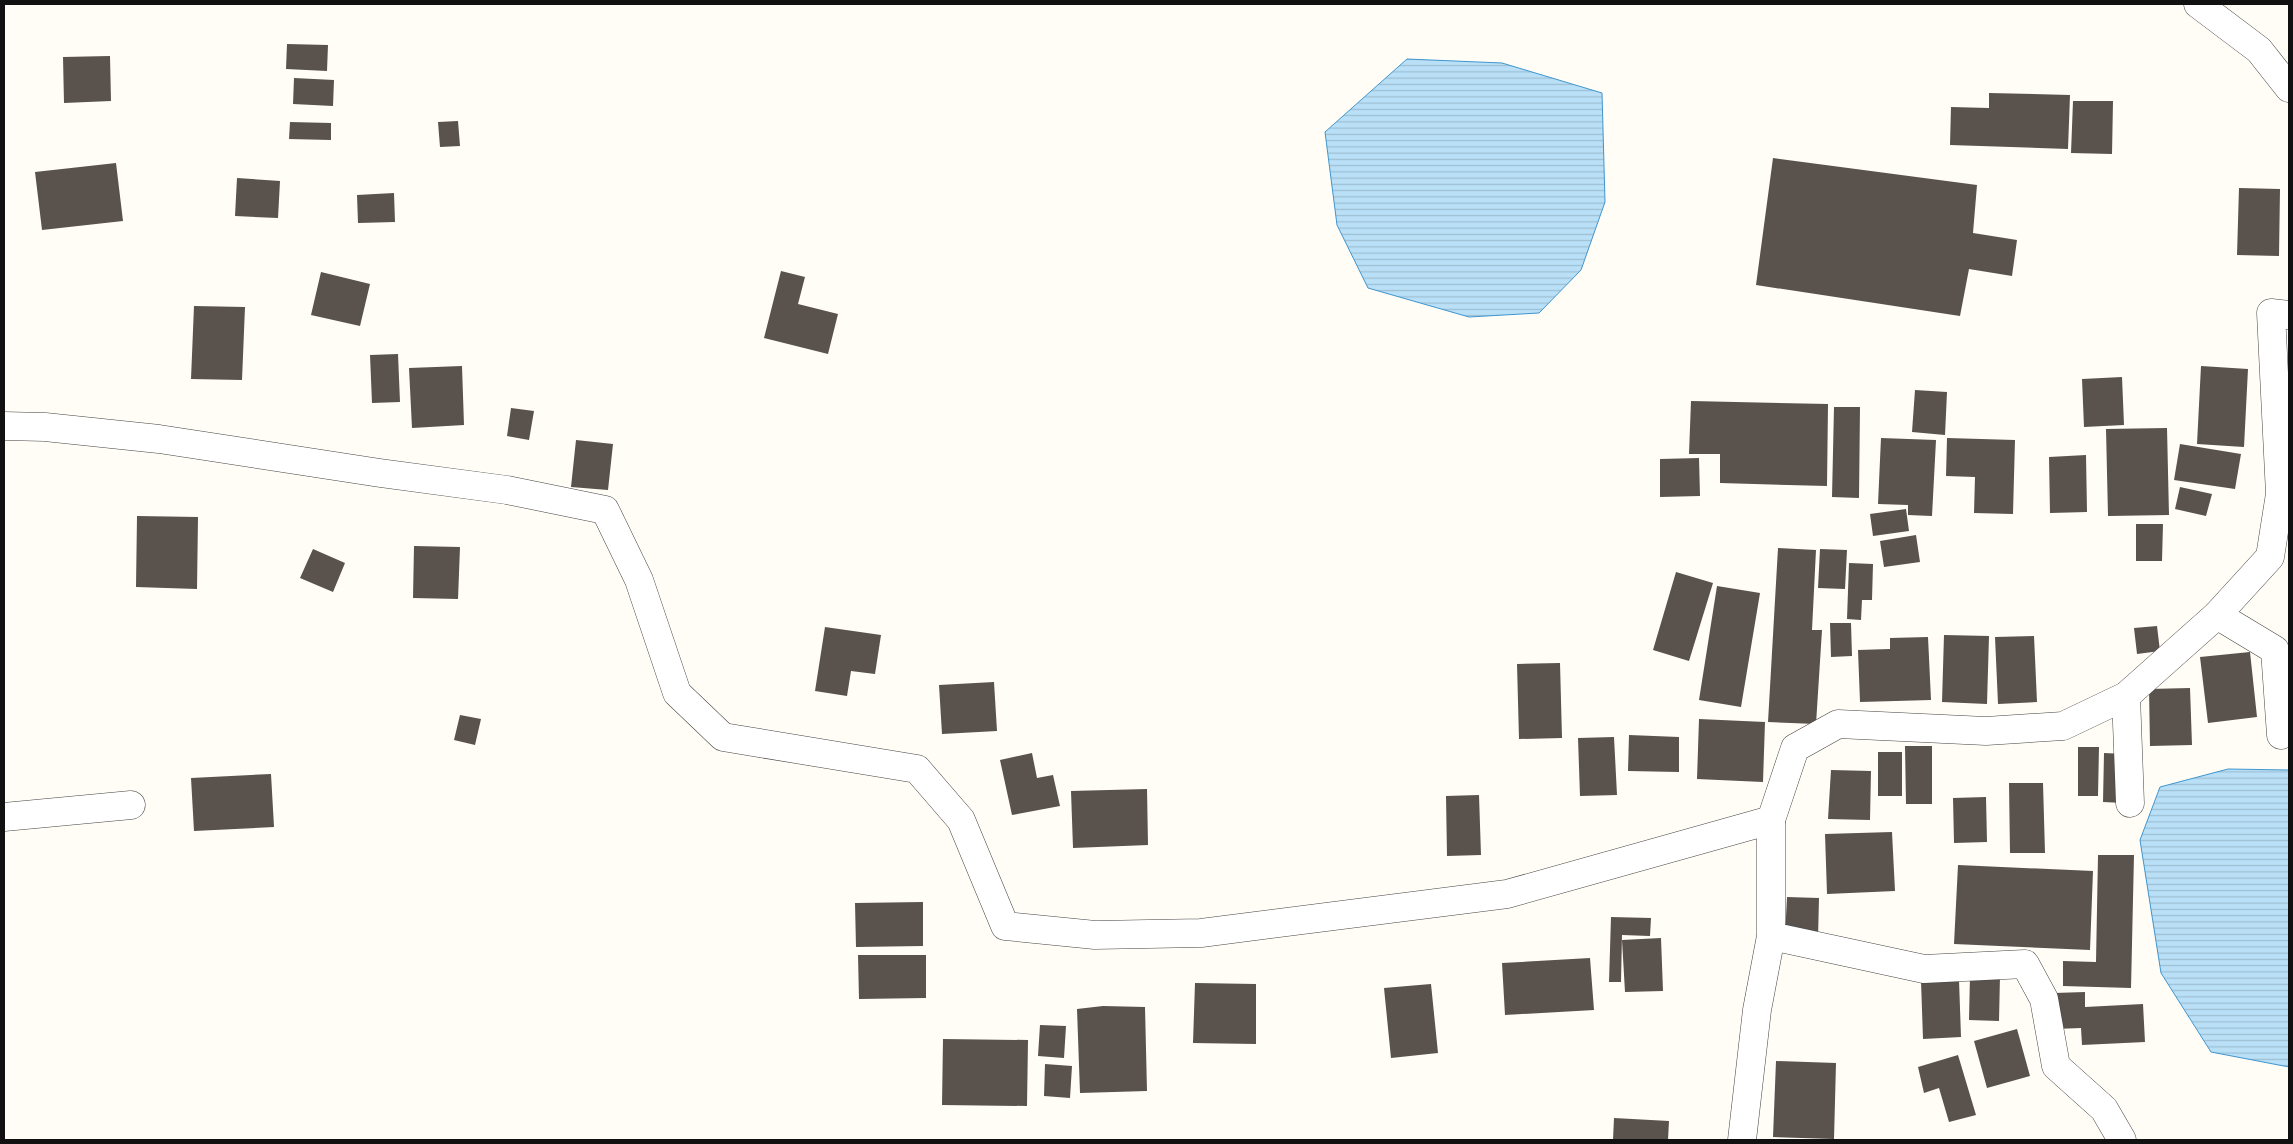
<svg xmlns="http://www.w3.org/2000/svg" width="2293" height="1144" viewBox="0 0 2293 1144" font-family="Georgia,serif">
	<style>
		.water { fill: url(#water-rules); stroke: #3f96cf }
		.building { fill: #5a524d }
		.lines { fill: none; stroke-linecap: round; stroke-linejoin: round }
		.minor-casing { stroke: #444; stroke-width: 29 }
		.tertiary-casing { stroke: #444; stroke-width: 29 }
		.minor { stroke: #fff; stroke-width: 28 }
		.tertiary { stroke: #fff; stroke-width: 28 }
	</style>
	<defs>
		<pattern id="water-rules" width="6" height="5" patternUnits="userSpaceOnUse" patternTransform="scale(1.25)"><rect width="6" height="5" fill="#b9e0f7"/><path d="M0 2.5h6" fill="none" stroke="#9ebfd3"/></pattern>
	</defs>
	<rect width="100%" height="100%" fill="#fffdf5"/>
	<path class="water" d="M1407,59L1502,63L1602,93L1605,202L1581,270L1539,313L1469,317L1368,288L1337,225L1325,132Z
		M2228,769L2289,770V1067L2211,1052L2161,973L2140,840L2160,787Z"/>
	<path class="building" d="M287,44L328,45L327,71L286,69Z
		M110,56L111,101L64,103L63,57Z
		M294,78L334,80L333,106L293,104Z
		M1989,93L2070,95L2068,149L1950,145L1951,107L1989,108Z
		M2073,101H2113L2112,154L2071,153Z
		M458,121L460,146L440,147L438,122Z
		M290,122L331,123V140L289,139Z
		M1773,158L1977,185L1973,233L2017,240L2012,276L1969,269L1960,316L1756,285Z
		M116,163L123,221L42,230L35,172Z
		M237,178L280,181L278,218L235,216Z
		M2239,188L2280,189L2279,256L2237,255Z
		M394,193L395,222L358,223L357,195Z
		M781,271L805,277L798,304L838,314L828,354L764,338Z
		M321,272L370,284L360,326L311,315Z
		M194,306L245,307L242,380L191,379Z
		M398,354L400,402L372,403L370,355Z
		M462,366L464,425L412,428L409,368Z
		M2201,366L2248,369L2244,447L2197,444Z
		M2122,377L2124,425L2084,427L2082,379Z
		M1915,390L1947,392L1945,435L1912,432Z
		M1691,401L1828,404L1827,486L1720,483V454H1689Z
		M1834,407H1860L1859,498L1832,497Z
		M511,408L534,411L529,440L507,436Z
		M2167,428L2169,515L2108,516L2106,429Z
		M1881,438L1936,440L1932,516L1908,515V505L1878,504Z
		M1947,438L2015,440L2013,514L1974,513L1975,477L1946,476Z
		M576,440L613,444L608,490L571,487Z
		M2180,444L2241,454L2235,489L2174,480Z
		M2086,455L2087,512L2050,513L2049,457Z
		M1699,458L1700,496L1660,497V459Z
		M2180,487L2212,494L2206,516L2175,509Z
		M1906,509L1909,531L1873,536L1870,514Z
		M137,516L198,517L197,589L136,587Z
		M2136,524H2163L2162,561H2136Z
		M1916,535L1920,562L1884,567L1880,541Z
		M414,546L460,547L458,599L413,598Z
		M1778,548L1816,550L1812,630H1822L1816,724L1768,722Z
		M313,549L345,563L333,592L300,578Z
		M1820,549L1847,550L1845,589L1818,588Z
		M1849,563L1873,564L1872,600H1862L1861,620L1847,619Z
		M1676,572L1713,583L1689,661L1653,650Z
		M1717,586L1760,593L1741,707L1699,700Z
		M1830,623H1851L1852,656L1831,657Z
		M2157,626L2160,651L2137,654L2134,628Z
		M825,627L881,635L875,674L851,671L847,696L815,691Z
		M1944,635L1989,636L1987,704L1942,702Z
		M2034,636L2037,702L1998,704L1995,637Z
		M1928,637L1931,700L1860,702L1858,650L1890,649V638Z
		M2250,652L2257,717L2208,723L2200,657Z
		M1560,663L1562,738L1519,739L1517,664Z
		M994,682L997,731L942,734L939,685Z
		M2190,688L2192,745L2150,746L2149,689Z
		M460,715L481,719L475,745L454,740Z
		M1699,719L1765,722L1763,782L1697,779Z
		M1629,735L1679,737V772L1628,771Z
		M1614,737L1617,795L1580,796L1578,738Z
		M1905,746H1932V804H1906Z
		M2078,747H2099L2098,796H2078Z
		M1878,752H1902V796H1878Z
		M1032,753L1037,778L1053,775L1060,806L1012,815L1000,760Z
		M2104,753L2125,754L2124,803L2103,802Z
		M1831,770L1871,771L1870,820L1828,819Z
		M271,774L274,827L194,831L191,778Z
		M2009,783H2043L2045,853H2010Z
		M1147,789L1148,845L1073,848L1071,791Z
		M1479,795L1481,855L1447,856L1446,796Z
		M1986,797L1987,842L1954,843L1953,798Z
		M1892,832L1895,891L1827,894L1825,834Z
		M2098,855H2134L2131,988L2063,986V961L2096,962Z
		M1958,865L2093,871L2090,950L1954,944Z
		M1787,897L1819,898L1818,938L1785,936Z
		M923,902V946L856,947L855,903Z
		M1611,917L1651,918L1650,936L1622,935L1621,982H1609Z
		M1661,938L1663,991L1625,992L1622,940Z
		M858,955H926V998L859,999Z
		M1590,958L1594,1010L1505,1015L1502,963Z
		M1970,975L2000,976L1999,1021L1969,1020Z
		M1959,980L1961,1037L1923,1039L1921,981Z
		M1195,983L1256,984V1044L1193,1043Z
		M1431,984L1438,1053L1391,1058L1384,988Z
		M2085,992V1007L2143,1004L2145,1042L2082,1045L2081,1028L2055,1029L2054,993Z
		M1103,1006L1145,1007L1147,1091L1080,1093L1077,1009Z
		M1040,1025L1066,1026L1064,1058L1038,1056Z
		M2017,1029L2030,1076L1987,1088L1974,1041Z
		M943,1039L1028,1040L1027,1106L942,1105Z
		M1958,1055L1976,1115L1949,1122L1939,1088L1924,1093L1918,1067Z
		M1776,1061L1836,1063L1834,1139L1773,1137Z
		M1045,1064L1072,1066L1070,1098L1044,1096Z
		M1614,1118L1669,1121L1668,1140H1613Z"/>
	<g class="lines">
		<g class="minor-casing">
			<path id="minor" d="M2198,4L2259,50L2289,88
				M2217,615L2275,650L2281,735
				M2126,696L2130,803
				M4,817L131,805
				M1771,936L1924,969L2025,964L2044,999L2056,1066L2104,1109L2122,1140
				M1742,1140L1757,1010L1771,936V820"/>
		</g>
		<g class="tertiary-casing">
			<path id="tertiary" d="M4,426L45,427L159,439L380,473L507,490L605,510L639,580L677,693L723,737L917,769L961,820L1005,926L1095,935L1201,933L1507,894L1771,820L1795,748L1838,724L1986,731L2063,726L2126,696L2217,615L2270,557L2280,494L2271,313L2289,315"/>
		</g>
		<use href="#minor" class="minor"/>
		<use href="#tertiary" class="tertiary"/>
	</g>
	<rect width="2293" height="1144" fill="none" stroke="#111111" stroke-width="10"/>
</svg>
